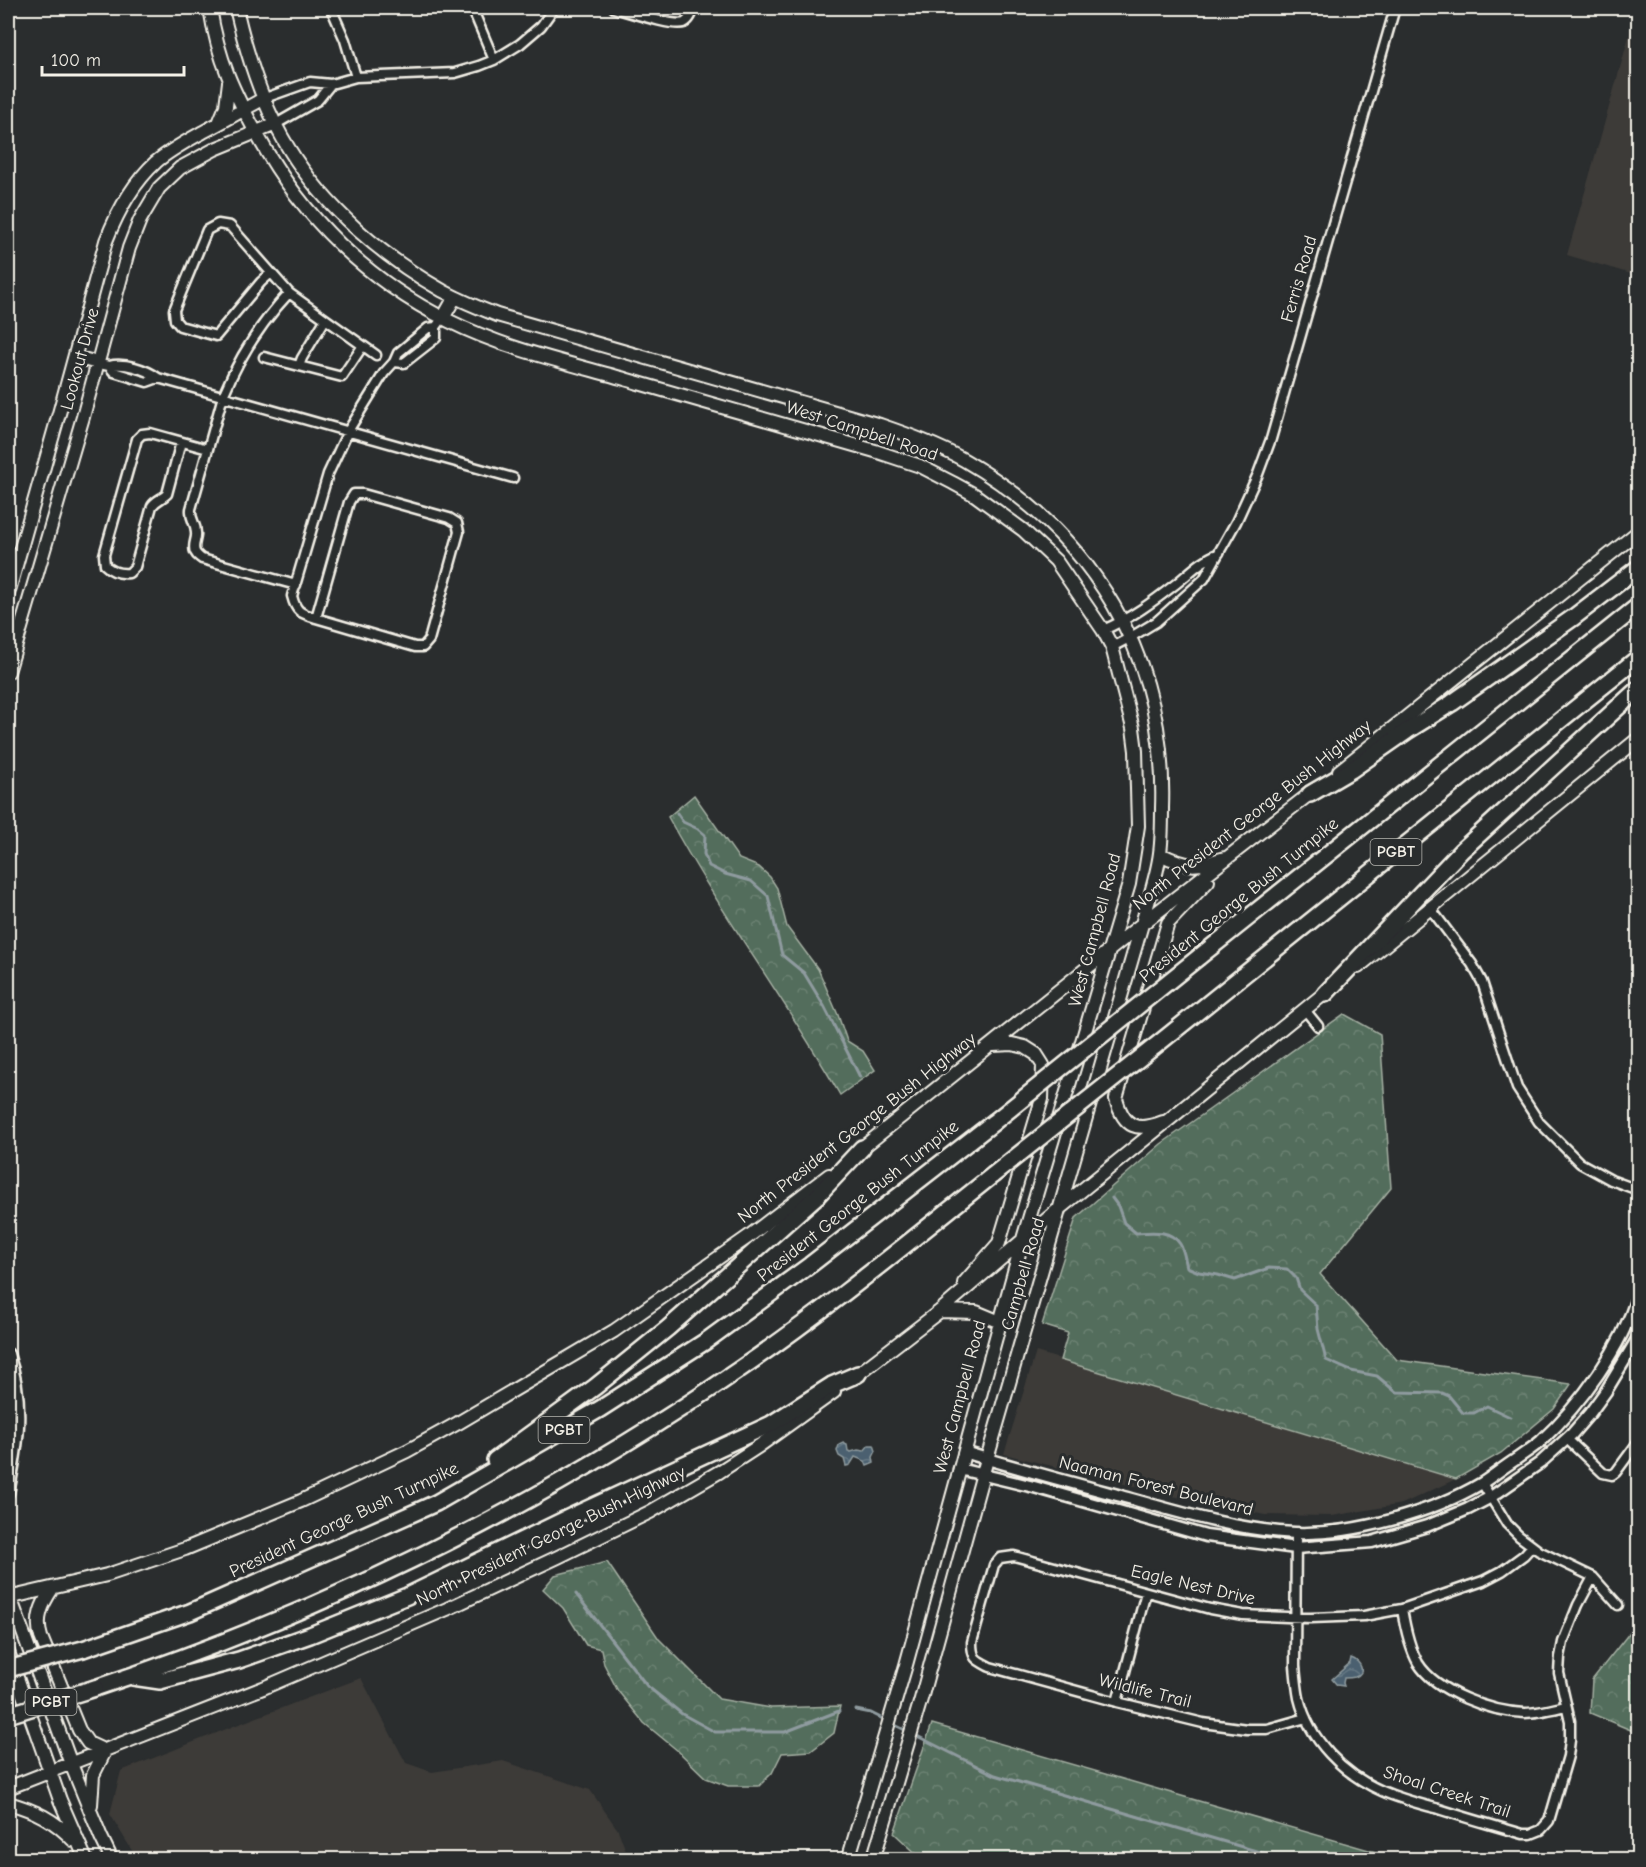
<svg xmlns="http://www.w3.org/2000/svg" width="1646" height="1867" viewBox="0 0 1646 1867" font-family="'Comic Neue',sans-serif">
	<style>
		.built { fill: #3d3b38 }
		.forest { fill: url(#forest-crowns); stroke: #a4afa2; stroke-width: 1.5 }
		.water { fill: url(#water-waves); stroke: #8f9b9f; stroke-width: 1.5 }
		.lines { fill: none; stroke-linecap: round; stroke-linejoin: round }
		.stream { stroke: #8f9b9f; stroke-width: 3 }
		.minor-casing { stroke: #f4f1e8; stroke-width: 13 }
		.tertiary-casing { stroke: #f4f1e8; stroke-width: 15 }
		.secondary-casing { stroke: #f4f1e8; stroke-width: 16 }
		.motorway-casing { stroke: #f4f1e8; stroke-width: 20 }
		.minor { stroke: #2a2d2e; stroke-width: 8 }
		.tertiary { stroke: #2a2d2e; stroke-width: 10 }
		.secondary { stroke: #2a2d2e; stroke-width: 12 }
		.motorway { stroke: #2a2d2e; stroke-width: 15 }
		.motorway-bridge-casing { stroke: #f4f1e8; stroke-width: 20; stroke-linecap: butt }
		.motorway-bridge { stroke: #2a2d2e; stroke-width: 15 }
		.labels { text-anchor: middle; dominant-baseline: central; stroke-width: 6; stroke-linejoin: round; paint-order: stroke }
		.shield { fill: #2a2d2e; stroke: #b7b6b0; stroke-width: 1.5 }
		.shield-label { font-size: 16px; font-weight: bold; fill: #f4f1e8 }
		.street-label { font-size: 18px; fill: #f4f1e8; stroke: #2a2d2e }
	</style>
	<defs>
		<pattern id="forest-crowns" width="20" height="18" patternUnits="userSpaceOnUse" patternTransform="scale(1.5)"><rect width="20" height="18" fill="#536d5c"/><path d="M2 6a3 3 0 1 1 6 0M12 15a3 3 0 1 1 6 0" fill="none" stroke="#6c8273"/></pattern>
		<pattern id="water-waves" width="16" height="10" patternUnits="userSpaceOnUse" patternTransform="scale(1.5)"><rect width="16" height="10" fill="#4b616f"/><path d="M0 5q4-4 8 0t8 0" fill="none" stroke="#667884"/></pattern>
	</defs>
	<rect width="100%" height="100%" fill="#2a2d2e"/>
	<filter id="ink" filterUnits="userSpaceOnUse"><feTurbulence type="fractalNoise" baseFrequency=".0167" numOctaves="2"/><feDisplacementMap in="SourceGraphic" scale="12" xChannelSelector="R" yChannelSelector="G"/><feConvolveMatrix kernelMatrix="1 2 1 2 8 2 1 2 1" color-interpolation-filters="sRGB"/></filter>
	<g filter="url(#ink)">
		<path class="built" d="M1637,8H1638V276L1567,255Z
			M1036,1352L1456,1479L1402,1504L1332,1516L1265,1515L1177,1497L1004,1454Z
			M361,1678L406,1763L432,1772L503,1761L590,1790L618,1830L629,1859H137L110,1814L121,1771L234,1726Z"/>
		<path class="forest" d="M694,795L739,859L759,867L770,877L777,888L787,927L818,969L838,1015L847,1041L863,1051L875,1070L840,1095C786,1000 720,913 668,817Z
			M1344,1014L1380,1034L1391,1188L1320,1274L1397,1360L1571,1384L1554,1409L1501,1453L1456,1479L1060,1360L1068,1333L1042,1325L1076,1218L1161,1144Z
			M607,1562L659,1639L719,1699L771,1708L840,1706L834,1733L811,1751L782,1753L772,1773L759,1786H728L706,1778L678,1751L644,1723L618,1691L604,1664L601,1649L586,1645L563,1608L543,1589L555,1575Z
			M1638,1622V1733L1590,1713L1592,1680Z
			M932,1724L1400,1859H922L894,1833Z"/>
		<path class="water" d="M843,1443L847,1445L848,1451L851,1452L858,1450L864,1451L869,1445H874L876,1451L873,1457L874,1463L867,1466L865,1461L855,1457L850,1465L846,1466L844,1459L839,1456L837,1451L839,1445Z
			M1351,1658C1360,1661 1367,1673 1355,1677C1351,1678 1348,1678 1344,1678L1343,1683L1344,1686L1337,1685L1332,1679L1350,1663Z"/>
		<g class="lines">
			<path class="stream" d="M677,813L683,822L698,829L705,835L704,854L709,866L725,874L751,881L768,896L782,955L804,973L824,1006L860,1077
				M1112,1198L1118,1206L1124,1223L1136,1233C1151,1232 1170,1229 1180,1244C1184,1250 1185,1260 1187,1267L1199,1272L1218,1275L1235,1280L1269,1268L1287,1269L1296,1278L1300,1290L1316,1305L1318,1329L1326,1360L1351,1371L1377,1376L1396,1392L1442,1393L1449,1396L1463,1413H1474L1487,1406L1510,1417
				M576,1594L647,1686L682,1714L715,1732H785L839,1711
				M856,1710L871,1713L885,1720
				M891,1723L907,1731
				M913,1734L995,1775L1287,1860"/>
			<g class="minor-casing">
				<path id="minor" d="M331,8L345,40L356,77
					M472,8L494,60
					M614,8C626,11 673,27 684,23C690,20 692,14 694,8
					M265,98L310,82L331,84L356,77L455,73L479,66L494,60L520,44L541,26L554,8
					M276,124L318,100L331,84
					M271,273L261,282L216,336L180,326L175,320L174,310L207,230L218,224L230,226L289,293L376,355
					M289,293C260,324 239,357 223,396L191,509C190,521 196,522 196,533C197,539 192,545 195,552C197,556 198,556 202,559L296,585
					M264,357L342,377L362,347
					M394,362L404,363L436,338V327L439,323
					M104,365L109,366L114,372L147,382L158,378
					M109,366C124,362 146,369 158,378L513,478
					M299,366L302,358L325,320
					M181,442L167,494C162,499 156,500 152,506L135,567L129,573C120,574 112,572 105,565L104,555L137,439L142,434L150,433L208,449
					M316,618L349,502L354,494H363L449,518L457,523L459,532L429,640L423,647H415L316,618C300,613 296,612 292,596L328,474L348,431L384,373L394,362L398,353L428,328L436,327
					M1103,630C1130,619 1154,601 1177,583C1193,570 1199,562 1219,553
					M1112,647L1131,637L1156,622L1204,579L1236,522L1258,474L1271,439L1395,8
					M1431,909L1472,964L1482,982L1517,1088L1539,1122L1580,1163L1611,1180L1638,1190
					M1305,1010L1318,1026
					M1567,1439L1603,1473L1612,1475L1616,1472L1638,1442
					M1482,1483L1507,1524L1519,1536L1539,1551L1593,1577L1618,1605
					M1296,1533L1295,1666C1296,1677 1297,1688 1299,1698C1309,1740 1343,1774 1382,1791C1400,1799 1420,1804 1439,1809C1467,1818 1495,1826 1523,1834H1531L1541,1830L1549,1821L1568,1756L1570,1740V1721L1559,1673L1560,1657L1563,1642L1578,1605L1593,1577
					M1402,1609C1405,1627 1409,1647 1418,1663C1436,1692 1491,1712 1525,1713C1538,1713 1553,1709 1566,1706
					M1117,1702L1146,1592
					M1306,1718L1267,1729H1247L1203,1723L1117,1702L990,1667C976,1660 972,1659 972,1642L994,1565L1000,1558L1014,1556L1210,1609L1243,1615L1311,1618L1364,1616L1402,1609L1483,1581L1502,1571L1524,1555L1532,1546"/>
			</g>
			<g class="tertiary-casing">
				<path id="tertiary" d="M8,1354C25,1402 18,1445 8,1493
					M964,1452C1016,1468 1069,1482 1121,1496C1178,1512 1236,1530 1295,1533C1352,1535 1432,1513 1482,1483C1493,1476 1504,1467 1515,1460C1523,1454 1533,1448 1541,1441C1582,1403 1621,1348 1638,1295
					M959,1469L1034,1487L1206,1536L1296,1548L1372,1542L1427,1526L1468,1509L1491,1497L1540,1463L1572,1434L1590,1413L1606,1391L1638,1338
					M8,1586L10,1597"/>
			</g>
			<g class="secondary-casing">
				<path id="secondary" d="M210,8C218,60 234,93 259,138C303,218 368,281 449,321C507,350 573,364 635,382C715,405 795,428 875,451L920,466L953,483L975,495L1023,530L1056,561L1103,630L1112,647L1133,728L1136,751L1138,826L1129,884L1023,1239L906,1665L848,1860
					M236,8C247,56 263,107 289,149C325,208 383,257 443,291C460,300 479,308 497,315L880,425C909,435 937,445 964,460C1094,535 1167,657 1162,808C1162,823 1162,839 1160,853C1157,877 1148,901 1142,924L987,1459L921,1699L873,1860
					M219,123L226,106L229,82
					M443,318L455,297
					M75,357L98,363
					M8,594L60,410L106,241C117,213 133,183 156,162C170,150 187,141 203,132C224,121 244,109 265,98
					M8,672L83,417L129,248L140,220L159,188L180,168L215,149L276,124
					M1339,771L1638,532
					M1160,854C1189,868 1194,867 1225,858
					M1358,967L1638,739
					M1163,1122C1137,1132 1124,1128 1116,1099L1168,923L1208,881
					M857,1152L1142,924L1316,789
					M964,1283L999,1243L1042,1099L1043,1065L1036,1054L1025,1047L1012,1044L993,1045
					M940,1311L976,1312L1000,1322
					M853,1378L940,1311L1060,1208L1330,989
					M52,1589C42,1604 35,1619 41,1637L79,1730L88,1743L105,1751L93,1775L91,1805
					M10,1597L71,1764L101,1837L112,1860
					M8,1598L107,1575L185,1549L301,1501L407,1451L458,1423L614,1331L748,1237L829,1175
					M8,1652L60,1800L86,1860
					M8,1788L263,1688L447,1609L558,1557L650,1512L719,1472L759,1446L834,1392
					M8,1803C34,1810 55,1820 73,1840"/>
			</g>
			<g class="motorway-casing">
				<path id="motorway" d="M1310,794L1351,770L1407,731L1452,703L1574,617L1638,568
					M1199,957L1638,606
					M1325,994L1461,851L1638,689
					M1154,1047L1638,658
					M495,1460L595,1387L668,1328L817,1196L862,1148
					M83,1649L190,1612L436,1503L600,1409L706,1341L810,1265L994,1122
					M133,1677L160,1681L239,1660L310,1635L407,1596L570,1517L771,1424L832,1385L858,1374
					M95,1688C324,1612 541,1506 740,1369C828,1309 910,1241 993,1175"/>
			</g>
			<use href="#minor" class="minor"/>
			<use href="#tertiary" class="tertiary"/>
			<use href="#secondary" class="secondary"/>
			<use href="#motorway" class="motorway"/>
			<g class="motorway-bridge-casing">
				<path id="motorway-bridge" d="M994,1122L1199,957
					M993,1175L1154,1047
					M8,1669L83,1649
					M8,1715L95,1688"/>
			</g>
			<use href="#motorway-bridge" class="motorway-bridge"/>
		</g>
	</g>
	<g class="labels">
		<g class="shield">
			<rect x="1370.5" y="839" width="51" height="26" rx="4.5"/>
			<rect x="538.5" y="1417" width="51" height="26" rx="4.5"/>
			<rect x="25.5" y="1689" width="51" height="26" rx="4.5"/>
		</g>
		<g class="shield-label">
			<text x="1396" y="852">PGBT</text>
			<text x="564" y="1430">PGBT</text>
			<text x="51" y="1702">PGBT</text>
		</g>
		<g class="street-label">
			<text transform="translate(1299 279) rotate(-74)">Ferris Road</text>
			<text transform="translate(80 359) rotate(-75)">Lookout Drive</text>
			<text transform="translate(862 431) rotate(18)">West Campbell Road</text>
			<text transform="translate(1252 815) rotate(-38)">North President George Bush Highway</text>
			<text transform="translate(1239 900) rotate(-39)">President George Bush Turnpike</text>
			<text transform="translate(1095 930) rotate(-75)">West Campbell Road</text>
			<text transform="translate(857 1128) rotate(-38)">North President George Bush Highway</text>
			<text transform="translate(858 1201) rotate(-38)">President George Bush Turnpike</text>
			<text transform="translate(1023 1274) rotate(-74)">Campbell Road</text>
			<text transform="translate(960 1397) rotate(-75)">West Campbell Road</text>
			<text transform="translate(1156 1486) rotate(14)">Naaman Forest Boulevard</text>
			<text transform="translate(344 1520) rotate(-25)">President George Bush Turnpike</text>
			<text transform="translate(551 1536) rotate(-26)">North President George Bush Highway</text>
			<text transform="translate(1193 1585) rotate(13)">Eagle Nest Drive</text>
			<text transform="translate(1145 1691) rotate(14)">Wildlife Trail</text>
			<text transform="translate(1447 1792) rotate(18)">Shoal Creek Trail</text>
		</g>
	</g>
	<rect width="1646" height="1867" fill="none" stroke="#2a2d2e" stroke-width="30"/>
	<rect x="15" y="15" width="1616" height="1837" fill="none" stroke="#f4f1e8" stroke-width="2" filter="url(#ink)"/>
	<path d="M42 66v9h142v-9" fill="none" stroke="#f4f1e8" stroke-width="3"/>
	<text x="51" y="66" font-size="18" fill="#f4f1e8" stroke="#2a2d2e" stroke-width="4.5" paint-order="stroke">100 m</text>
</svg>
